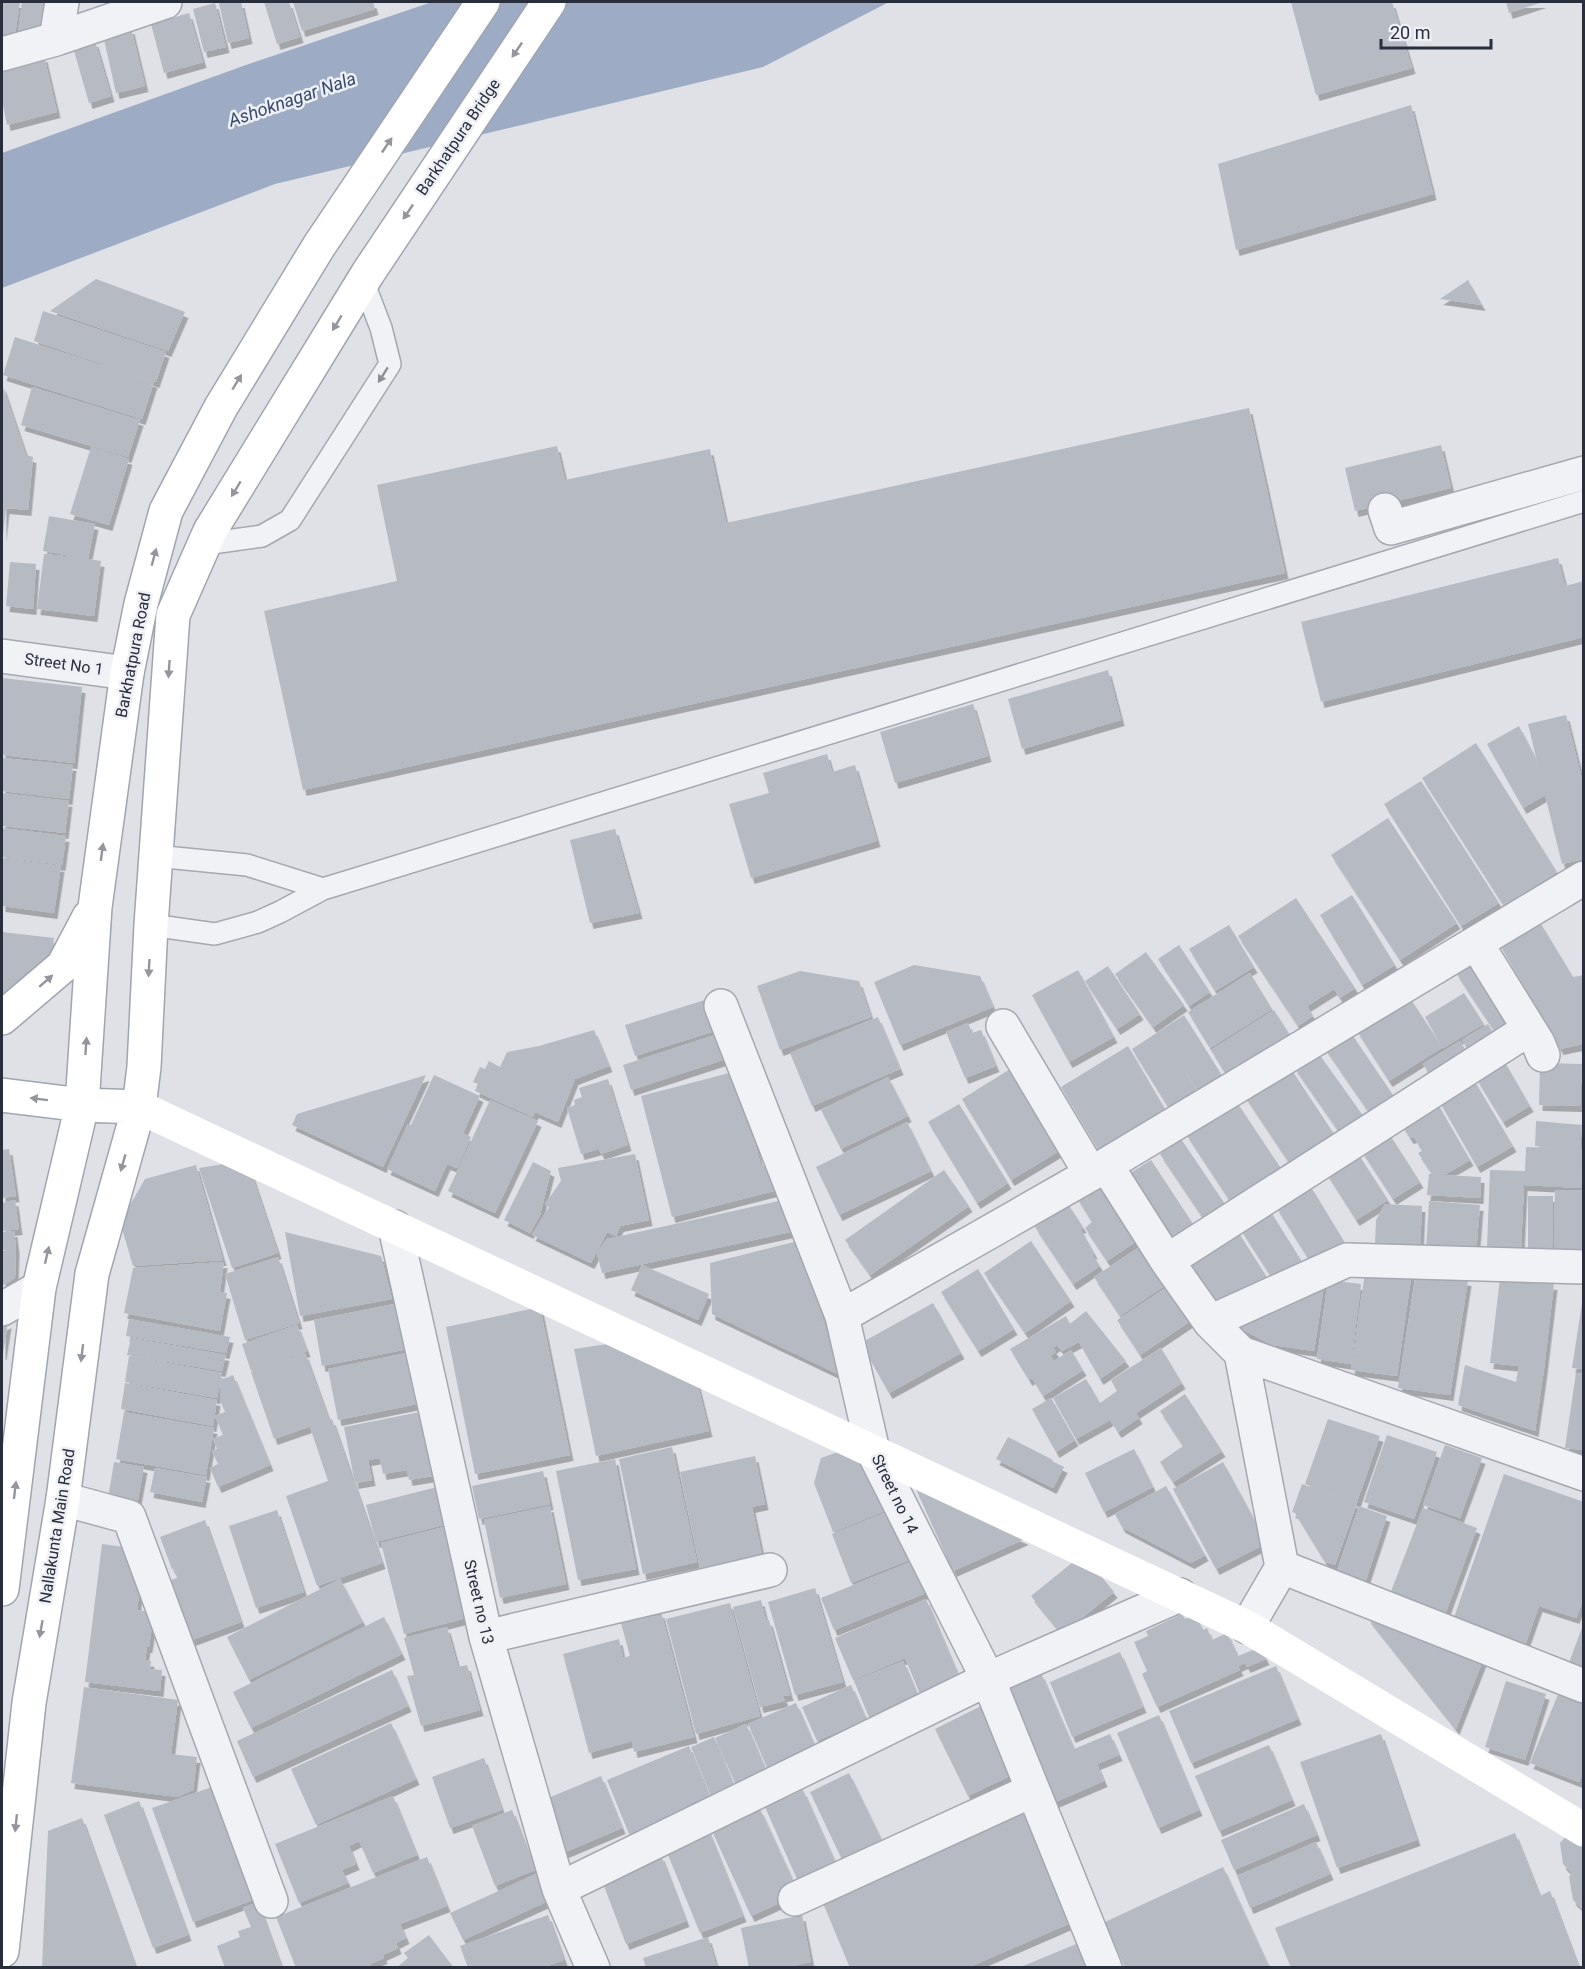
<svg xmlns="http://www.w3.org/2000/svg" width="1585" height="1969" viewBox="0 0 1585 1969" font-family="Roboto,sans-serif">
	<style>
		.water { fill: #9dacc4 }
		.building { fill: #b6bac3; filter: url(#shadow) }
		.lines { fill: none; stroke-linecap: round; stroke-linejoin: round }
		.lane-casing { stroke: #a5a8b0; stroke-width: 24 }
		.street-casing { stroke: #a5a8b0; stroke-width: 36 }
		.primary-casing { stroke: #9fa5b1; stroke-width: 36 }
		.lane { stroke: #f1f2f6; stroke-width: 21 }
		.street { stroke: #f1f2f6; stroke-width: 33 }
		.secondary { stroke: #fff; stroke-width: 33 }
		.primary { stroke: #fff; stroke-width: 33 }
		.oneway { fill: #94969e }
		.oneway2 { fill: #8d9099 }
		.labels { text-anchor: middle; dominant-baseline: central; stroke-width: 5; stroke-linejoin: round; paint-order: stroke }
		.street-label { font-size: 16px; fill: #292e3c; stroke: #eef0f5 }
		.water-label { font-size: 18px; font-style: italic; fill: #374a6d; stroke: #eef0f5 }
	</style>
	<defs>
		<filter id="shadow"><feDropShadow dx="3.5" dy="6" stdDeviation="0" flood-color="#0004"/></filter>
	</defs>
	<rect width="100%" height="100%" fill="#dfe1e7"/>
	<path class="water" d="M432,2H889L763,67L275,184L2,288V153L246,65Z"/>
	<path class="building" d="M2,2H20L14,41L2,44Z
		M22,2H51L47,36L17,40Z
		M229,2H241L249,38L228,43L219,3Z
		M264,2H289L300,37L277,44Z
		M293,2H373L375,9L302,31Z
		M1291,2H1392L1412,68L1316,95Z
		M1506,2H1543L1509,13Z
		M215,3L226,47L204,52L193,9Z
		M189,13L203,62L164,73L151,24Z
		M131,28L145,86L116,93L103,35Z
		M95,41L111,96L89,103L73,47Z
		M44,56L57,112L7,125L2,100V66Z
		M1411,105L1433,194L1236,250L1218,164Z
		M96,279L185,312L168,351L50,311Z
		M1468,280L1482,305L1440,299Z
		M43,311L166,352L156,382L34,341Z
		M15,337L154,382L142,419L3,375Z
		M2,384L26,455L33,457L28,510L6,508L3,535Z
		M32,387L140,420L128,457L21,425Z
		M1249,408L1285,573L303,790L264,611L397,581L377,485L557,446L565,480L710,449L726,523Z
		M1441,445L1451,488L1355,511L1345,468Z
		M91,447L129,459L109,525L70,514Z
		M49,516L95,524L88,559L101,561L94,616L37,609L44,554L83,558L43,551Z
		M1558,558L1565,586L1584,581V637L1321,702L1301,622Z
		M10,562L36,564L33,609L6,606Z
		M1108,670L1121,720L1022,749L1008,699Z
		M2,678L82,687L74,763L2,755Z
		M973,704L988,756L895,783L880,732Z
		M1566,715L1584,787V859L1562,864L1545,795L1523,808L1487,744L1519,726L1534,755L1540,774L1528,724Z
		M1476,743L1557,872L1504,906L1422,778Z
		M827,754L832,772L855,765L877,841L751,878L729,804L769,793L763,773Z
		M2,758L73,765L69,799L2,791Z
		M1421,781L1499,903L1461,926L1384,804Z
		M2,793L69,801L65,833L2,826Z
		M1388,818L1457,923L1400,960L1331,855Z
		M2,828L66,836L62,865L2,857Z
		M615,829L639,913L590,923L570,840Z
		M2,858L61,866L54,913L2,906Z
		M1352,895L1395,965L1362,985L1320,915Z
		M1296,898L1355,988L1340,998L1334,989L1307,1006L1313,1016L1298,1026L1238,936Z
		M1541,924L1573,977L1584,975V1044L1560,1049L1501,947Z
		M1229,925L1254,967L1215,991L1189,949Z
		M2,932L54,938L51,963L2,998Z
		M1179,945L1210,992L1189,1006L1158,959Z
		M1146,952L1184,1005L1153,1027L1115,974Z
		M1474,962L1518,1029L1501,1041L1456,973Z
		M914,965L980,976L993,1007L900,1045L874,982Z
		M1108,966L1140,1014L1117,1029L1085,981Z
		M1078,970L1114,1037L1069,1062L1032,995Z
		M800,971L859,981L871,1017L780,1050L757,986Z
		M1250,973L1272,1009L1210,1048L1188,1012Z
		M1464,993L1484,1024L1443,1048V1047L1389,1081L1357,1031L1410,998L1441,1045L1425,1017Z
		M708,999L718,1030L635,1056L625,1025Z
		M1274,1010L1295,1043L1231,1083L1211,1050Z
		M1184,1015L1226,1082L1202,1097L1172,1052L1203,1100L1175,1118L1132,1049Z
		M878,1017L900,1069L812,1106L790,1053Z
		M968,1023L972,1033L981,1030L996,1066L965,1078L946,1032Z
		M1488,1024L1500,1044L1474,1060L1462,1040Z
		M594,1030L609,1066L575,1079L558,1122L535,1112L533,1117L475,1091L478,1084L473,1082L480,1067L485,1069L489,1061L500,1067L507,1052L539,1046Z
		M1349,1030L1397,1101L1373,1118L1324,1047Z
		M718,1034L726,1059L631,1090L623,1065Z
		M1460,1041L1472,1061L1436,1084L1423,1064Z
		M1128,1046L1169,1116L1102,1156L1061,1087Z
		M1317,1051L1366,1120L1342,1136L1294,1067Z
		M1504,1061L1530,1106L1503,1122L1476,1078Z
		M1540,1063L1582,1064L1580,1106L1539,1105Z
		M1015,1066L1064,1148L1011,1180L962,1099Z
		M1289,1066L1336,1137L1292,1167L1244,1095Z
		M737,1071L761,1166L772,1164L778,1190L672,1217L641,1096Z
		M426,1075L383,1167L292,1125L297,1114Z
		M434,1075L480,1096L463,1133L471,1137L457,1168L447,1164L435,1191L387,1169L408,1124L411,1125Z
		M888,1077L908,1116L841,1149L821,1110Z
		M1472,1077L1513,1146L1477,1167L1437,1097Z
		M608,1079L628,1145L601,1154L599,1149L581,1154L567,1108L575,1105L574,1100L582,1097L579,1088Z
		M1433,1096L1470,1160L1444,1175L1481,1177L1480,1198L1427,1195L1429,1174H1432L1418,1153L1422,1151L1414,1137L1410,1138L1397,1117Z
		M490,1100L538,1121L495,1213L448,1191Z
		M1236,1101L1284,1173L1234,1207L1186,1134Z
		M959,1104L1008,1183L977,1203L928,1122Z
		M1536,1121L1582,1125L1580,1149H1583L1581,1188L1524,1185L1521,1247H1487L1490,1170L1525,1171L1526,1147L1557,1148L1535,1146Z
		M907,1122L931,1171L839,1215L816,1167Z
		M1388,1132L1420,1182L1393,1199L1361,1150Z
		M1181,1139L1227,1207L1205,1221L1160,1154Z
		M9,1149L16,1196L2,1198V1150Z
		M1357,1152L1388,1200L1356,1220L1325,1171Z
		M635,1154L649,1220L620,1226L616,1236L607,1232L591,1263L532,1235L549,1207L545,1204L561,1181L558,1168Z
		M247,1160L278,1253L232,1268L199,1168Z
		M1151,1160L1197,1230L1173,1245L1127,1175Z
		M533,1162L551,1171L540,1215L530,1233L504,1220Z
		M196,1165L223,1260L133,1266L120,1222L145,1179Z
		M944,1170L969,1206L870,1275L845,1240Z
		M1110,1177L1147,1234L1107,1261L1085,1228L1092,1222L1077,1198Z
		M1311,1187L1345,1243L1311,1263L1276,1207Z
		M1555,1190H1584L1583,1254H1554Z
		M1528,1196H1553L1552,1252H1528Z
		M788,1199L795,1231L602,1273L597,1253L607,1239Z
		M15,1200L19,1229L2,1231V1203Z
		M1429,1201L1480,1205L1476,1253L1426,1250Z
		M1068,1204L1083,1227L1080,1228L1094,1253L1092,1254L1100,1266L1073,1284L1035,1227Z
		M1385,1204L1422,1206L1420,1247L1375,1245L1376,1220Z
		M1267,1206L1304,1265L1275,1283L1238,1225Z
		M1235,1227L1268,1279L1212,1314L1179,1263Z
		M14,1231L16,1248L15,1278L2,1286V1251L8,1250H2V1232Z
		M285,1232L381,1256L392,1299L300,1316Z
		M798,1241L840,1375L712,1314L710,1263Z
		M1031,1241L1071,1301L1025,1333L984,1273Z
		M1144,1244L1170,1282L1120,1316L1094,1277Z
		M278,1257L299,1323L245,1340L225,1274Z
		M224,1262L220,1292L227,1293L220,1331L124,1313L133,1268Z
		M642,1265L709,1294L698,1320L631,1290Z
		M1366,1265L1412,1271L1397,1376L1351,1370Z
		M978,1269L1014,1329L978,1351L941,1292Z
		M1416,1273L1468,1280L1450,1395L1398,1388Z
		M1500,1278L1554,1284L1544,1369L1535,1431L1458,1405L1465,1365L1516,1382L1519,1366L1490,1363Z
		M1325,1279L1314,1351L1272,1345L1234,1325Z
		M1328,1280L1361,1284L1351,1364L1317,1359Z
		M1175,1282L1198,1316L1140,1355L1117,1320Z
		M399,1303L408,1349L322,1366L314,1320Z
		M933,1303L961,1353L889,1393L861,1343Z
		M1582,1303H1584V1369L1572,1368Z
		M540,1307L570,1455L475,1474L446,1327Z
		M1086,1311L1126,1361L1100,1379L1079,1342L1062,1351L1057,1345L1053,1348L1056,1352L1050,1356L1054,1361L1071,1350L1083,1370L1043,1396L1032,1378L1029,1380L1010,1349L1066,1316L1070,1324Z
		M129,1319L230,1337L226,1353L126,1336Z
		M8,1322L3,1354H2V1325Z
		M297,1325L307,1351L251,1371L242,1344Z
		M131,1338L226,1355L222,1371L127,1355Z
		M621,1342L694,1370L709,1431L596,1456L574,1349Z
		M1161,1348L1182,1383L1136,1413L1139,1418L1118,1432L1106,1413L1110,1420L1076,1439L1053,1398L1086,1379L1100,1403L1117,1391L1111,1380Z
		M412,1352L422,1403L338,1420L328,1369Z
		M305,1353L329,1420L274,1439L251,1372Z
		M129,1356L222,1373L217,1398L125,1382Z
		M1576,1373L1584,1374V1450L1565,1448Z
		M233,1375L270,1465L218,1487L210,1468L218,1464L212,1451L217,1449L213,1439L223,1435L215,1416L225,1412L220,1400L221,1380Z
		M125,1383L217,1400L213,1426L121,1409Z
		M1185,1394L1222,1451L1173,1482L1160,1462L1183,1446L1160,1411Z
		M1051,1398L1075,1440L1056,1452L1032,1409Z
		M124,1412L214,1428L206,1475L116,1459Z
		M420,1412L433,1476L409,1480L407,1470L383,1474L380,1458L368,1460L372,1480L355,1483L344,1427Z
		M332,1419L382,1563L317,1586L286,1496L328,1481L310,1427Z
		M1328,1419L1380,1436L1357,1502L1305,1484Z
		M1387,1435L1437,1452L1414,1519L1364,1502Z
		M1008,1437L1053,1460L1052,1461L1064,1467L1053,1488L996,1459Z
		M1445,1445L1482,1458L1460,1518L1423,1505Z
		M855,1446L885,1511L833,1532L814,1483L821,1458Z
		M672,1447L697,1562L643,1574L619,1459Z
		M1134,1449L1153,1487L1104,1512L1085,1473Z
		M755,1456L765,1504L752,1507L762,1555L700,1568L680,1472Z
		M615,1459L636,1569L578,1580L556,1471Z
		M114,1462L144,1467L137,1504L108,1499Z
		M1223,1462L1267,1543L1216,1569L1173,1489Z
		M155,1468L207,1477L202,1502L150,1492Z
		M543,1471L550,1504L479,1519L472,1486Z
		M1504,1474L1584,1502V1598L1576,1618L1539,1606L1522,1654L1450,1629Z
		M1302,1484L1357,1503L1335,1565L1325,1562L1295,1513L1292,1512Z
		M1166,1486L1205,1555L1191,1563L1122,1527L1115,1514Z
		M437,1487L447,1524L376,1542L366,1505Z
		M915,1487L1025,1539L953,1571Z
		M550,1506L566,1584L500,1598L484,1520Z
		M1359,1506L1387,1516L1364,1586L1335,1577Z
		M1423,1508L1477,1528L1445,1615L1390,1594Z
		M277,1510L304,1592L256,1608L229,1526Z
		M890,1511L909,1560L851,1583L832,1534Z
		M205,1520L241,1622L192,1640L171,1580L177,1578L174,1568L172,1569L160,1537Z
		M444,1527L467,1618L404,1634L381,1543Z
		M102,1544L125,1547L136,1560L133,1578L141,1579L137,1610L154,1612L149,1647H147L145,1660L151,1661L150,1669L162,1670L160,1691L85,1682Z
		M1083,1554L1114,1592L1062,1634L1031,1596Z
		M913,1561L926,1593L834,1630L821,1598Z
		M340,1579L363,1622L249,1680L227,1637Z
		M815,1588L843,1682L795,1695L768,1602Z
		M926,1599L959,1677L920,1694L905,1658L853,1680L835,1638Z
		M761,1600L766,1621L769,1620L790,1695L783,1696L785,1701L760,1707L733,1607Z
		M730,1603L760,1716L696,1734L666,1619Z
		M661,1612L694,1737L634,1752L632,1741L589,1753L563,1654L619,1639L623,1658L630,1656L621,1623Z
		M1182,1614L1185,1619L1195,1615L1203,1630L1207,1628L1212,1640L1227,1633L1238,1656L1260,1647L1266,1659L1247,1667L1245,1663L1238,1666L1240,1670L1157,1707L1142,1674L1147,1671L1134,1642L1148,1636L1146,1631Z
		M384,1617L402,1654L251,1728L233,1692Z
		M1367,1617L1485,1655L1456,1729Z
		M1583,1625H1584V1674L1567,1668Z
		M447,1627L458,1667L467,1665L480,1710L421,1726L407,1676L414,1675L404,1638Z
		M1120,1652L1143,1707L1072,1737L1050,1682Z
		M903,1661L918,1696L869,1717L854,1681Z
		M1276,1666L1298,1719L1191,1763L1169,1711Z
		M392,1670L408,1706L253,1777L237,1741Z
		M1041,1673L1074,1749L1110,1734L1119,1755L1097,1764L1104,1781L1055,1802L1005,1688Z
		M1506,1681L1546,1694L1525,1760L1485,1747Z
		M851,1685L866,1719L817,1741L802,1707Z
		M84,1687L178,1700L171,1754L197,1757L193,1790L177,1797L71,1783Z
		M1561,1687L1584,1695V1770L1579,1782L1530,1763Z
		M796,1703L817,1751L769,1772L748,1724Z
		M981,1706L1014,1774L968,1796L935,1729Z
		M1159,1715L1199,1810L1158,1828L1117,1733Z
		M391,1723L416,1779L316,1825L291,1769Z
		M746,1724L767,1773L737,1787L715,1738Z
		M1381,1734L1417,1840L1337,1868L1300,1762Z
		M714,1737L735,1789L712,1798L691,1747Z
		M1269,1745L1292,1800L1219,1831L1195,1776Z
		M689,1746L711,1799L629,1834L607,1780Z
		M484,1758L502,1810L450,1828L432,1777Z
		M849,1773L886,1849L846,1868L810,1792Z
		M601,1776L622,1828L563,1853L541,1801Z
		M212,1787L253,1900L193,1922L152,1808Z
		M803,1790L839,1871L801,1888L765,1807Z
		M393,1796L417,1855L373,1873L359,1841L349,1846L356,1864L342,1870L348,1883L299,1903L275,1844Z
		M139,1801L188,1935L153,1948L104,1815Z
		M1304,1804L1317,1835L1234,1870L1221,1840Z
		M1022,1805L1073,1922L967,1968H850L818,1891Z
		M760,1809L799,1894L751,1916L712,1831Z
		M512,1810L535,1870L495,1886L472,1826Z
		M82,1818L136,1968H42L48,1831Z
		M707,1827L743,1916L700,1933L664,1845Z
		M1572,1829L1584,1839V1910L1573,1900L1569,1877L1572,1873L1563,1864L1560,1843Z
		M1515,1833L1540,1896L1550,1891L1579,1968H1291L1275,1928Z
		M1316,1842L1330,1874L1250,1908L1237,1876Z
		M661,1855L686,1921L626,1944L601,1878Z
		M427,1857L447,1906L400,1924L406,1938L396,1943L398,1948L383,1955L384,1958L370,1964L372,1968H296L276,1917Z
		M1223,1867L1268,1965L1263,1968H1125L1105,1922Z
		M536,1874L548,1901L463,1940L450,1913Z
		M258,1902L282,1968H225L217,1946L240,1937L238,1931L251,1927L243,1908Z
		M548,1915L564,1960L542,1968H468L460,1946Z
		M802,1915L811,1962L783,1968H749L741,1928Z
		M429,1935L454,1968H396L408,1958L404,1953Z
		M708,1937L717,1968H646L643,1958Z
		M1086,1940L1097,1968H1018Z"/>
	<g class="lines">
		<g class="lane-casing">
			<path id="lane" d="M205,544L262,536L290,520L390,364L381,328L363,281
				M155,856L247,865L323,889
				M151,925L215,934L258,922L280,912L323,889L1584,501"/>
		</g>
		<g class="street-casing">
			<path id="street" d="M56,39L62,2
				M2,54L56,39L165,2
				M1385,510L1391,528L1584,473
				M2,656L127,673
				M1476,943L1538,1043L1543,1055
				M721,1006L842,1316L873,1451L988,1679L1105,1968
				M1003,1026L1091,1174
				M1106,1165L1167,1261L1210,1322L1241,1353L1282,1567L1584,1686
				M395,1227L486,1637L559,1889L593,1968
				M1167,1261L1529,1029
				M2,1309L39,1288
				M842,1316L1091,1174L1584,878
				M1210,1322L1347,1260L1584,1267
				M1241,1353L1584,1474
				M63,1499L129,1517L271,1901
				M1247,1627L1282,1567
				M486,1637L770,1570
				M559,1889L988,1679L1180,1595
				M795,1899L1033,1790"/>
		</g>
		<g class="primary-casing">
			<path id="primary" d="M2,1018L63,966L89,917
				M2,1095L82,1105L139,1107
				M2,1589L39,1288L82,1105L95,907L127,673L141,604L166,511L221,407L319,246L483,2
				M2,1951L29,1703L63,1499L92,1274L139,1107L144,1067L151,925L173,615L210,531L368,273L549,2"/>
		</g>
		<use href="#lane" class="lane"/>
		<use href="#street" class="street"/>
		<path class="secondary" d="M139,1107L1247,1627L1584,1830"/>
		<use href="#primary" class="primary"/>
	</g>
	<defs><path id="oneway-solid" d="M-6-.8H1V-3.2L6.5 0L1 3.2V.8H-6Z" transform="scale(1.5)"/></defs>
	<g class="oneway">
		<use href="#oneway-solid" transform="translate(517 50) rotate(124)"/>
		<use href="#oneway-solid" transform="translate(387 145) rotate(-56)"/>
		<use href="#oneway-solid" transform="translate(408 212) rotate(124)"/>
		<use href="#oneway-solid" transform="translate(337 323) rotate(121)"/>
		<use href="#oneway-solid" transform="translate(237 382) rotate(-59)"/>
		<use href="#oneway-solid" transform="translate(236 489) rotate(121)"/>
		<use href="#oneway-solid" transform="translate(154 557) rotate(-75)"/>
		<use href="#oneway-solid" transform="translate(169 669) rotate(94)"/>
		<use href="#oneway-solid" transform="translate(102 852) rotate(-82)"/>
		<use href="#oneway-solid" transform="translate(149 968) rotate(93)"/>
		<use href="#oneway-solid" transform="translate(46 981) rotate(-41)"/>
		<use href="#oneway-solid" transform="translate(86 1046) rotate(-86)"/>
		<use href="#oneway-solid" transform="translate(39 1099) rotate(-173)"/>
		<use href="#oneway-solid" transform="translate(123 1163) rotate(106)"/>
		<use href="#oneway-solid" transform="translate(47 1255) rotate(-77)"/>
		<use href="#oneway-solid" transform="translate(82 1353) rotate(97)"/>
		<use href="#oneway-solid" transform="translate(15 1490) rotate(-83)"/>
		<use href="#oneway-solid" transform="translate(41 1629) rotate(100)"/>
		<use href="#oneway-solid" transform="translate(16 1823) rotate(96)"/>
	</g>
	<use class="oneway2" href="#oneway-solid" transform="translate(383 375) rotate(122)"/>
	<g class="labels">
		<g class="street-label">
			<text transform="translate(458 137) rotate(-56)">Barkhatpura Bridge</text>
			<text transform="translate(133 655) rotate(-79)">Barkhatpura Road</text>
			<text transform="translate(64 664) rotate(8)">Street No 1</text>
			<text transform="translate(895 1494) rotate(64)">Street no 14</text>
			<text transform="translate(57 1526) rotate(-81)">Nallakunta Main Road</text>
			<text transform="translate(479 1602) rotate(77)">Street no 13</text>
		</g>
		<g class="water-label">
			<text transform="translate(292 99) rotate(-19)">Ashoknagar Nala</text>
		</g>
	</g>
	<rect width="1585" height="1969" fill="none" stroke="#292e3c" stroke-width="6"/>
	<path d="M1381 39v9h110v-9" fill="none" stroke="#292e3c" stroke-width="3"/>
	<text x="1390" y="39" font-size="18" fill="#292e3c" stroke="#eef0f5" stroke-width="4.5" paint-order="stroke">20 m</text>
</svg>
